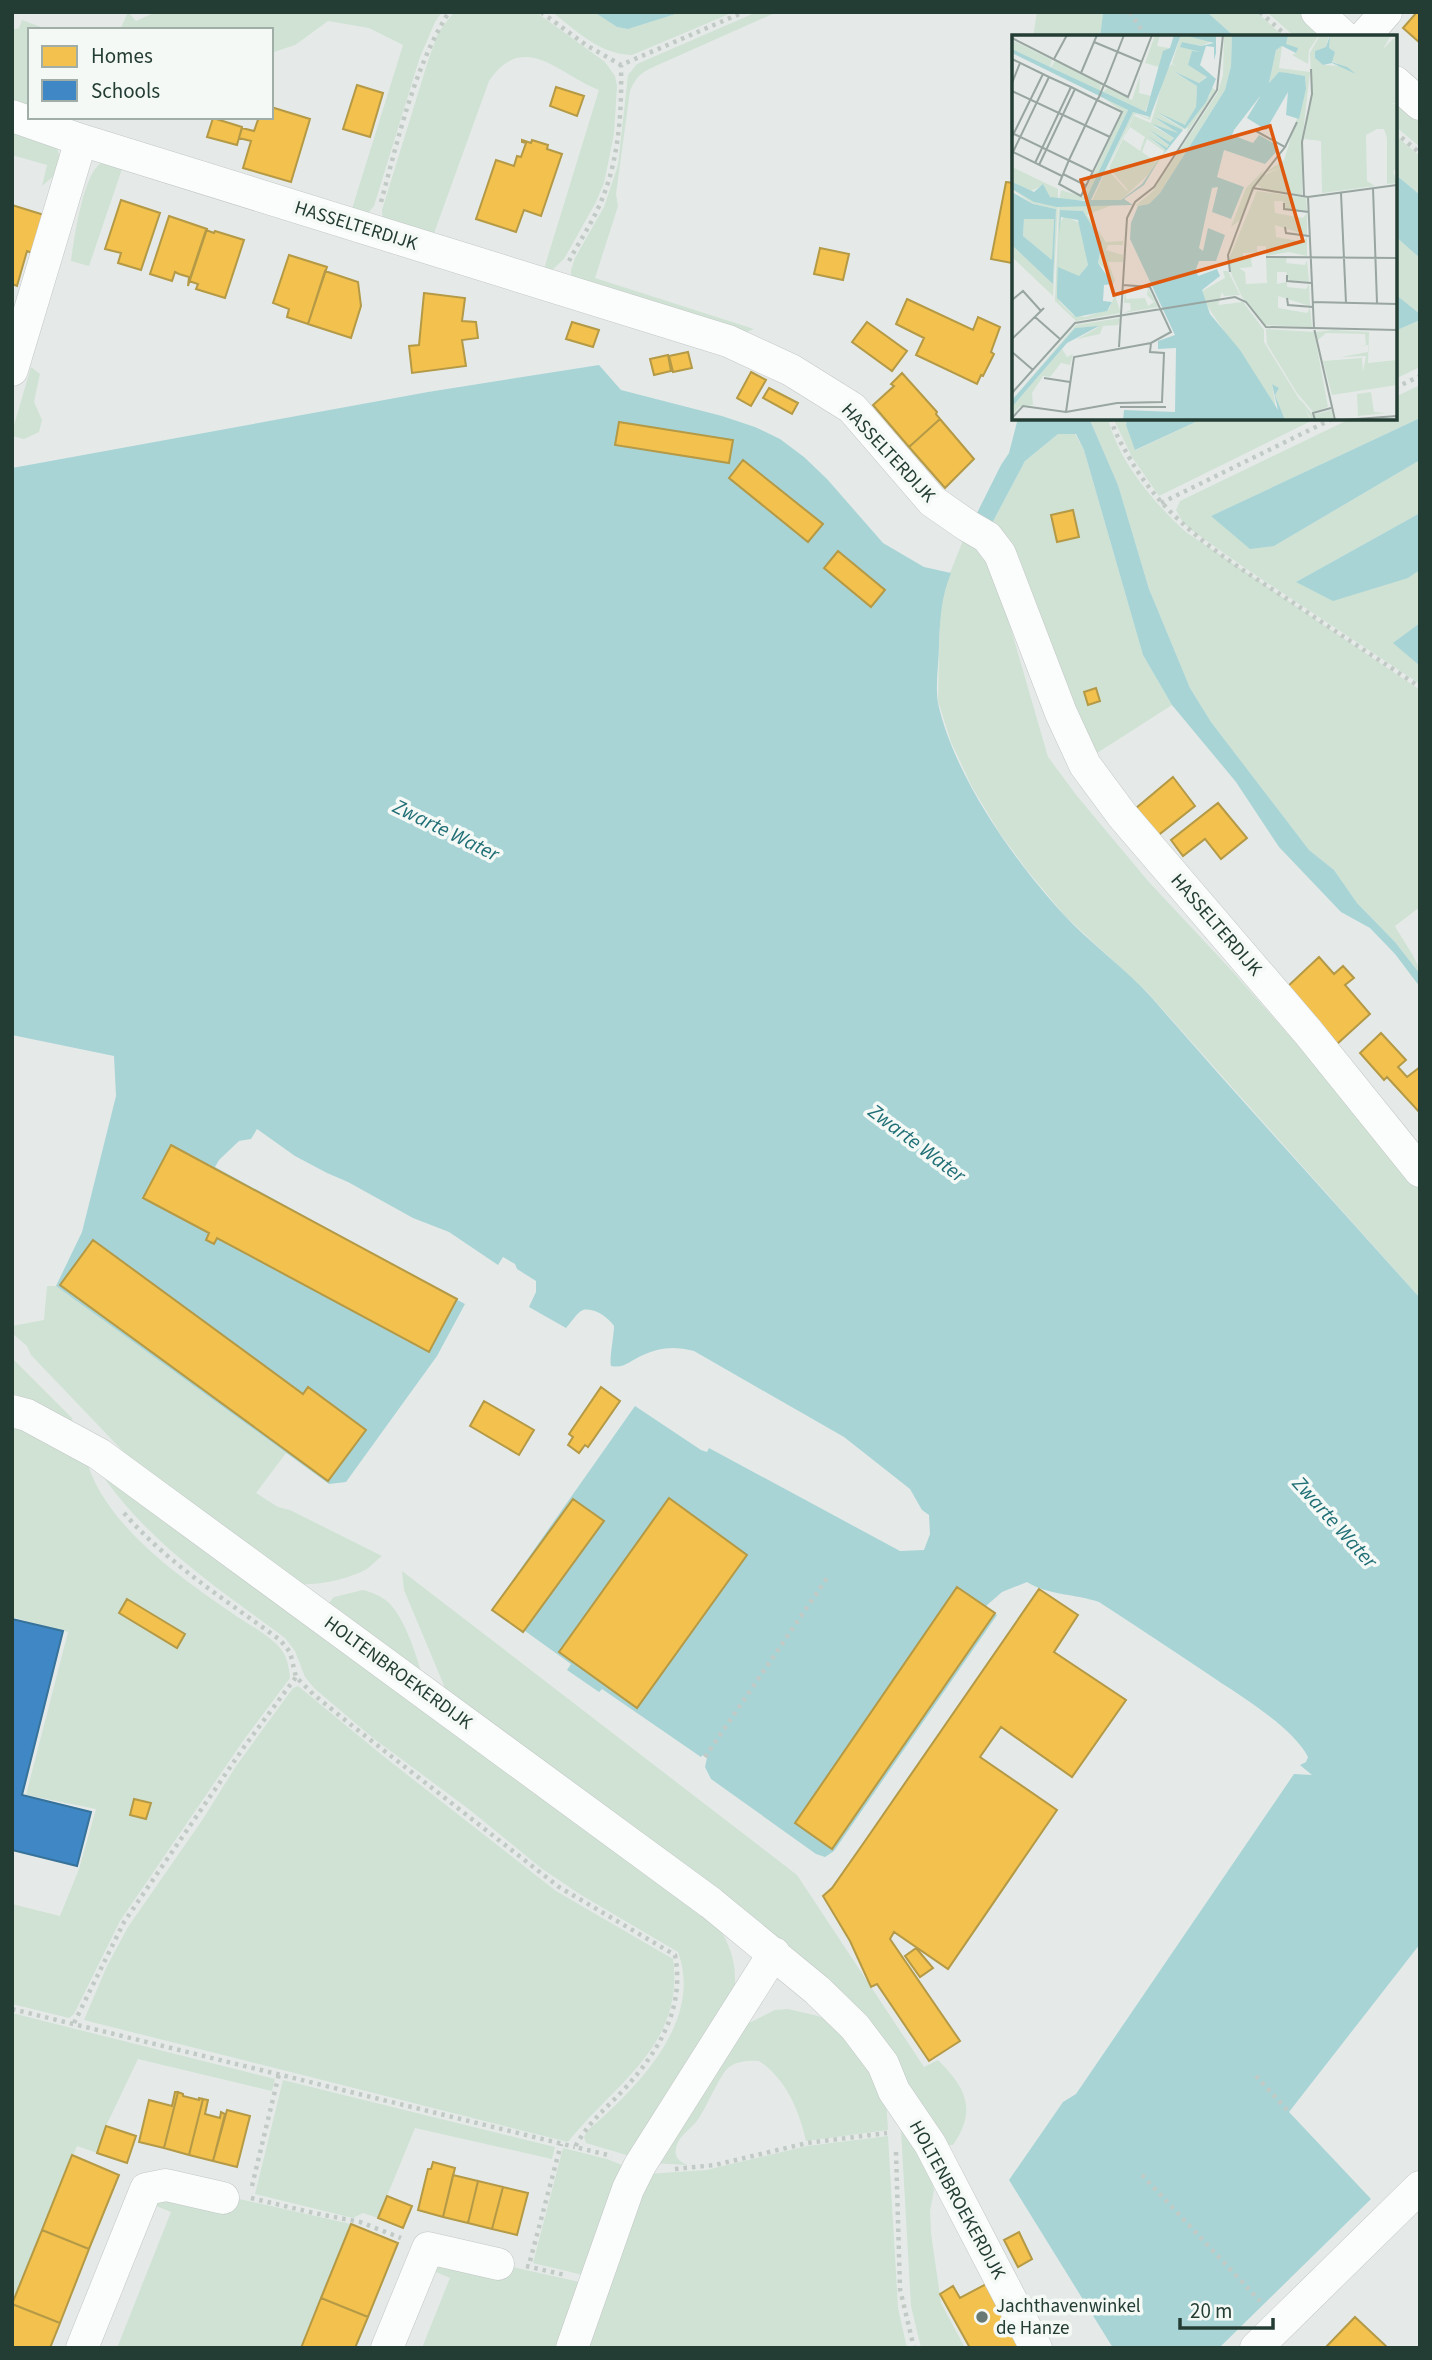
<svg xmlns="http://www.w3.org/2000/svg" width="1432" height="2360" viewBox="0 0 1432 2360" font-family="'Source Sans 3',sans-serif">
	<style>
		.green { fill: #cfe2d4 }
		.water { fill: #a8d4d6 }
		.homes { fill: #f2c14e; stroke: #b49946; stroke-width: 2 }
		.schools { fill: #3f88c5; stroke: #37729a; stroke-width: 2 }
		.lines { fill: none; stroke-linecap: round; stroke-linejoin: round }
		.street-casing { stroke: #c2c7c5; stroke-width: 33 }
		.path { stroke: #c2cac6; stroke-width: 4.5; stroke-dasharray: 3.5 5; stroke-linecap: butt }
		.street { stroke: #fbfcfc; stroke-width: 32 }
		.poi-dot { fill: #687a73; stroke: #f4f9f6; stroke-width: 2.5 }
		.labels { text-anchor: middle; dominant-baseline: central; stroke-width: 7; stroke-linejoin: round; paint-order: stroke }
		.street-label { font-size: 19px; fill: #243d34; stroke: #f4f9f6 }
		.poi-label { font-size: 19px; fill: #243d34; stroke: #f4f9f6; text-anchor: start }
		.water-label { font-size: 21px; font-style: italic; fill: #216f76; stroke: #f4f9f6 }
		.inset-road { fill: none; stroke: #98a5a0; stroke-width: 2 }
		.view { fill: #de580e; fill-opacity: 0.15; stroke: #de580e; stroke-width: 3.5 }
		.inset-edge { fill: none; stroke: #243d34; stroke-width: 3.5 }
	</style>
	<rect width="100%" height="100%" fill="#e5eae8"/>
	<path class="green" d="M128,12L136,21L156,12H442L435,22L420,57L374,206L367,214L351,212L403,45L369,28L328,21L295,45L271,53V30H120Z
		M454,12H536L605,62L615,76L617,86L614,134L604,183L596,202L564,259L551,271L544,269L599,90C561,76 524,29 489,81L433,236L383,222L382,210L428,61L438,33Z
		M552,12H594L617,27L628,29L682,12H734L632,55C599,54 577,31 552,12Z
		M757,12H777L660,64C644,71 637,74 630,91L616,194L618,206L595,278L754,329L742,334L602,285L571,277V270L575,258L604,207L618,165L628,75L637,64Z
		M1037,12H1106L1103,13L1100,37H1033Z
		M1207,12H1257L1284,37H1235Z
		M1267,12H1300L1327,37H1295Z
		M22,20L49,30H30V108L12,102V30L19,28Z
		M1395,97L1420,118V147L1395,126Z
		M12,131L57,148L60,158L57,173L42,186L47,165L12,155Z
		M1395,135L1420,156V195L1395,174Z
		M101,163L123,166L89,266L71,261C74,239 83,174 101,163Z
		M1395,236L1420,258V314L1395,294Z
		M1420,320V367L1395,379V331Z
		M31,367L40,374L34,402L42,420L39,432L24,439L12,436V432Z
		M1420,385V418L1211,516L1274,546L1420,460V513L1296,582L1408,578L1420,570V623L1394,643L1420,666V684L1245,568L1190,529L1182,521L1176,510L1180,501L1352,418H1395V397Z
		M1089,418H1108C1118,461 1155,504 1186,532L1420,690V907L1395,926C1401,938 1420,962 1420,974L1395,942L1357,903L1334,870L1309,850L1211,722L1190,688L1149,589L1118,485Z
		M1113,418H1127L1126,425L1136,450L1204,418H1317L1159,496L1132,457Z
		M1058,434H1075L1084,450L1143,655L1172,705L1083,762L1009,538L990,527L1025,461Z
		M964,538L971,543L987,563L1002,598L1048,757L1077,796L1148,881L1233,972L1382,1140L1420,1186V1298L1148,993L1065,916L1026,869L999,832L972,787L951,742L938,701L940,610L944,588Z
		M47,1286H56L286,1453L256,1493L278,1507L290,1510L382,1556C376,1560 371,1567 365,1570C345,1580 315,1587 293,1583L141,1470L31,1355L27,1346L12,1333V1326L44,1320Z
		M12,1358L72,1418L73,1422L35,1402L12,1393Z
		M12,1425L85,1456C103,1524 177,1575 232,1613C247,1624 268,1634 280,1648C287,1656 289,1667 290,1678L243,1741L120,1921L74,2014L69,2018L12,2004V1904L60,1916L79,1869L96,1809L26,1795L68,1632L12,1617Z
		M102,1475L707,1908C726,1938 739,1957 734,1994L633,2157L586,2143L584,2137L587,2131C635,2090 704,2022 678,1952L581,1895L541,1868L470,1810L373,1738L315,1689L305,1677L295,1651L285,1638C219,1589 150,1544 102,1475Z
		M402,1571L797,1875L924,2067L938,2060C965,2087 978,2109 953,2145H944L900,2076L448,1695L404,1590Z
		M363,1590C371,1592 381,1596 388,1602C403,1615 416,1653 421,1672L328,1604L334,1597Z
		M298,1686L382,1755L556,1891L673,1959C685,2045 614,2084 568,2142L84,2020L107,1966L128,1927L203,1819L236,1766L293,1688Z
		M788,2009L818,2016L847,2031L886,2099L888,2130L806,2141C799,2110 786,2079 759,2061C748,2060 735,2061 727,2069C718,2079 707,2106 699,2118C692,2129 678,2135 676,2149C674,2158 680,2161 687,2165L652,2163L745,2025L775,2010Z
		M12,2013L275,2079L272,2091L138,2059L106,2126L97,2153L77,2146L12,2304Z
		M283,2080L555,2147L552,2159L415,2128L378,2218L363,2213L353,2218L255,2194Z
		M906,2125L923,2146L934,2190L930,2211L931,2233L941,2303L965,2348H921L911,2306L901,2130Z
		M888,2136L898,2308L907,2348H582L647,2174L706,2170L807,2146Z
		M563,2148L607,2159L624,2166L587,2276L533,2263Z
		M230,2197L351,2224L301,2348H117L171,2212L149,2203L151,2199Z
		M443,2261L508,2266L584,2283L561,2348H422L450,2278L429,2269Z"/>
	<path class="water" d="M594,12H682L628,29L617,27Z
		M1106,12H1207L1235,37H1100L1103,13Z
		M1395,174L1420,195V258L1395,236Z
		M1395,294L1420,314V320L1395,331Z
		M599,365L621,390L722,416L755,427L780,439L804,457L827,479L883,543L924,567L951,573C941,597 940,619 939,645C939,663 935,685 938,703C954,776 1014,861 1064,915C1091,944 1125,968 1152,998C1240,1099 1330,1198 1420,1298V1944L1289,2112L1371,2199L1219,2348H1113L1009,2180L1063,2102L1076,2094L1294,1774L1312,1775L1300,1765L1306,1762L1308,1757C1292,1726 1237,1694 1208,1674C1172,1650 1136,1626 1099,1602C1076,1594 1047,1595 1027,1582L1002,1592L986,1606L997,1615L834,1851L825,1857L816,1854L711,1779L705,1767L707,1758L703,1755L701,1757L602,1689L599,1692L567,1670L571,1664L493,1608L635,1406L701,1450L707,1452L709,1448L900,1551L924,1550L930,1534L929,1515L922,1510L910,1489L844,1437L694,1351C675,1346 660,1347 643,1355C631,1360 624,1369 611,1366C609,1359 614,1336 614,1326C609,1318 594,1307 583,1310C577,1312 571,1323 566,1328L529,1307L536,1292V1281L517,1269L515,1264L503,1257L498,1265L449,1232L413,1218L348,1182L327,1173L295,1156L257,1129L251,1139L239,1141L219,1160L215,1167L465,1304L437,1356L346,1482L329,1484L56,1286L82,1232L116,1096L114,1056L12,1035V468L428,392Z
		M1018,418H1089L1118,485L1149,589L1190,688L1211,722L1309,850L1334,870L1357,903L1395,942L1420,974V987L1395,954L1370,928L1341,912L1279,847L1236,782L1172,705L1143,655L1084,450L1076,434H1058L1025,461L990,527L974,519L1001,465L1009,453Z
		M1127,418H1204L1135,450L1126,425Z
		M1420,418V460L1274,546L1250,549L1211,516Z
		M1420,513V570L1408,578L1333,601L1296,582Z
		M1420,623V666L1393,643Z"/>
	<path class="homes" d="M1417,12H1420V43L1403,28Z
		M357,85L383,93L370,137L343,129Z
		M556,87L584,96L577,116L550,106Z
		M271,107L310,119L291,182L243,168L251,141L239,138L242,128L254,131L259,117H271Z
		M213,118L242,127L237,145L207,137Z
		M522,140L531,143L532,140L548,145L547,149L562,154L541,216L524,210L516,232L476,219L496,160L514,166L517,156L521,157L526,143L522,142Z
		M1006,182L1014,183L1012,263L991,259Z
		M121,200L160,213L141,270L118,263L121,253L105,249Z
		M12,205L44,215L32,253L27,251L17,286L12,284Z
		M169,216L207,229L188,286L189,277L179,274L175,272L172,281L150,274Z
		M206,230L214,233L215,231L244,240L225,298L196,289L198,284L189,281Z
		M820,248L849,254L843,280L814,274Z
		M289,255L327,267L308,324L287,317L289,309L273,303Z
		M325,271L358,282L361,306L351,338L308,324Z
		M424,293L465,298L462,321L476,322L478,338L462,340L466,366L412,373L409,346L419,345Z
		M907,299L973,330L978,317L1000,327L991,352L994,354L983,376L981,375L977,384L916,355L924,338L896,324Z
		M572,322L599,330L593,347L566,339Z
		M867,322L907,351L892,371L852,342Z
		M688,352L692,368L673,372L669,356Z
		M668,355L671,371L654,375L650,359Z
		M751,372L766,380L751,406L737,398Z
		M902,373L937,412L936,414L940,419L909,447L873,405L894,386L891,384Z
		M769,388L798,403L792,414L763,398Z
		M940,419L974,459L945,488L909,447Z
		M619,422L733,440L729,463L615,445Z
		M743,460L823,524L808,542L729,478Z
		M1073,510L1079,537L1057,542L1051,515Z
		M838,551L885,590L871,607L824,568Z
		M1096,688L1100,701L1088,705L1084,692Z
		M1173,777L1195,806L1151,841L1129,814Z
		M1218,803L1247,838L1221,859L1205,839L1183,856L1171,840Z
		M1319,957L1334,974L1343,966L1354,978L1345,985L1370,1014L1337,1044L1287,987Z
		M1381,1033L1406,1060L1398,1067L1407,1077L1420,1067V1113L1387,1077L1384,1080L1360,1053Z
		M171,1145L457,1299L429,1352L217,1238L214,1244L206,1240L209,1233L143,1198Z
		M93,1240L303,1394L308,1387L366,1430L328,1481L60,1285Z
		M601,1387L620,1401L588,1447L585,1445L579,1453L568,1445L573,1437L569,1434Z
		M484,1401L534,1430L519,1455L470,1426Z
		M669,1498L747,1555L637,1708L559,1652Z
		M573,1499L604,1521L523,1632L492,1610Z
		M957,1587L995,1613L832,1849L795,1823Z
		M1039,1589L1078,1615L1054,1652L1126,1700L1072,1777L1001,1727L980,1757L1057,1810L948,1969L894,1932L890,1939L960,2041L929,2061L877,1984L871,1987L850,1941L823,1896L832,1888L865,1841Z
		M127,1599L185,1634L177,1648L119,1613Z
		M134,1799L151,1803L146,1819L130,1815Z
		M916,1948L933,1968L920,1977L905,1956Z
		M175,2092H178L164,2148L139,2142L149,2100L172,2106Z
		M178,2092L183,2094V2096L199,2100V2098L203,2099L189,2155L164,2148Z
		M203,2099L208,2100L205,2114L220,2118L221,2112L225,2114L213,2161L189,2155Z
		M227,2110L250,2116L237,2167L213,2161Z
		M106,2126L136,2136L127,2163L97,2153Z
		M72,2155L119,2175L89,2249L42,2230Z
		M433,2162L455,2168L443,2217L418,2210L428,2169H431Z
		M453,2175L478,2181L468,2223L443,2217Z
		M478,2181L503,2187L492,2229L468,2223Z
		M503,2187L528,2193L517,2235L492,2229Z
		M387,2196L412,2206L403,2228L378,2218Z
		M351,2224L398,2243L368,2317L321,2298Z
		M42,2230L89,2249L60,2323L12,2304Z
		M1019,2232L1032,2259L1018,2267L1004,2240Z
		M988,2283L1024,2348H970L940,2294L953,2286L960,2298Z
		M321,2298L368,2317L355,2348H301Z
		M12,2304L60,2323L50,2348H12Z
		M1355,2317L1388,2348H1325Z"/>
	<path class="schools" d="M12,1619L63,1631L22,1795L91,1812L77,1866L12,1850Z"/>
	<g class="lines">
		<g class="street-casing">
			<path id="street" d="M1317,12L1344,37
				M1364,37L1386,12
				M1395,82L1420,104
				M12,116L81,140L728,341L791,370L852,408L932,501L968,526L987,537L1000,554L1061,713L1085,765L1122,815L1308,1032L1420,1171
				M12,370L81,140
				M12,1411L27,1415L99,1454L711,1903L817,1990L855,2027L883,2064L894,2091L930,2144L1036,2348
				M82,2348L146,2189L166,2185L223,2198
				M387,2348L428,2248L498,2264
				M572,2348L628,2189L640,2165L774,1953
				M1256,2348L1420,2187"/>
		</g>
		<path class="path" d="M541,12L586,45L621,65
			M1130,12L1146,37
			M1260,12L1288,37
			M1395,132L1420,153
			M381,202C398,140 414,67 449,12
			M569,261C579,242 592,223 600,204C619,161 622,111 621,65L744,12
			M1395,388L1420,376
			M1111,418C1114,432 1122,445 1129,457C1167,525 1232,563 1295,604C1336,632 1378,659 1420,687
			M1161,503L1334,418
			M124,1513C168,1564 226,1600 280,1640L290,1652L296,1677L313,1694L350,1724L559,1887L675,1955C685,2007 660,2049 627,2086C607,2108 589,2121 575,2147L612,2156
			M705,1757L827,1578
			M12,2009L575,2147
			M74,2023L124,1922L244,1747L296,1677
			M1256,2076L1289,2112
			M896,2152L900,2289L914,2348
			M675,2169L715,2165L807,2143L887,2133
			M1142,2175L1260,2301
			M252,2186L279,2074
			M251,2198L314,2213L360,2222L401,2238
			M530,2261L561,2144
			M526,2266L565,2275"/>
		<use href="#street" class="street"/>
	</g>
	<circle class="poi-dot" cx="982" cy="2317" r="7"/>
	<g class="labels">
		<g class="street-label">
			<text transform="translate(356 226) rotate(17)">HASSELTERDIJK</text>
			<text transform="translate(888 453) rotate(47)">HASSELTERDIJK</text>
			<text transform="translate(1216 925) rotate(49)">HASSELTERDIJK</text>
			<text transform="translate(398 1673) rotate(36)">HOLTENBROEKERDIJK</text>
			<text transform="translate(957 2200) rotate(61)">HOLTENBROEKERDIJK</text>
		</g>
		<g class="poi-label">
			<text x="996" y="2306">Jachthavenwinkel<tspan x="996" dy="22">de Hanze</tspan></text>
		</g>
		<g class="water-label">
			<text transform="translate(446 830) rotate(26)">Zwarte Water</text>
			<text transform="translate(917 1143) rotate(37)">Zwarte Water</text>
			<text transform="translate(1335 1522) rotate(48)">Zwarte Water</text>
		</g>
	</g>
	<g transform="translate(1012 35)">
		<rect width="385" height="385" fill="#e5eae8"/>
		<path d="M143,0H148L145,11L157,13L149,22V32L133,77L91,57L95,53L120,65L128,40L127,58L139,61L147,32L133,28ZM169,0L201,6L189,11L170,7L169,12L189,16L176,30L195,41L187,48L160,36L185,51L184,72L173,91L145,78L172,94L198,60L199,52L204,55L174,99L176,93L168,95L142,82L166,98L139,90L162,103L158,107L137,96L157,110L155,114L135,102L154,115L150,120L152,116L135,104L130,117L144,127L148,122L149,123L140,136L109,165L80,166L121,77L136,83L140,77L138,85L124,79L122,80L95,134L115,156L116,155L97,133L122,81L139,88L154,35L160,29L165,32L160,28ZM118,92L133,102L128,116L111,104ZM212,0H220L219,31L213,55L148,158L137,169L123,171L141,156L206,57L211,40ZM276,0H307L297,15L296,29L280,20L284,18L273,9ZM308,0H317L314,12L303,16V23L311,30L330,31L320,26L323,17L316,13L318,0H379L371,14L385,0V68H379L385,69V134L381,136L385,148L375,149V103L372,94H365L354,100L355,146L363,151L310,158L309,106L292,104L300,56L298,18ZM0,5L40,25L38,32L0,14ZM270,11L267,33L298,37L290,107V160L256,157L245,150L250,141L271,132L251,139L272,125L294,54L293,41L276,38H267L257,48L264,15ZM43,26L89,49L88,56L39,32ZM89,61L116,75L74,165H47L49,155L75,163L72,159L111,77ZM0,132L46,154V165L36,161L31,150L17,157L0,147ZM252,135L228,185L219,192L234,153ZM0,154L25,168L46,171L41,261L0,222V206L41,249L44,174L21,169ZM245,156L294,163L295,176L274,174L271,166H262L263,178L291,183L295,178V200L263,190L264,202L292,207L295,201V221L277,217L254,221V211H245V217L231,218V222H239L240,232L227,233L233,237L234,249L255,248L254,223L275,221L274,228L293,230L295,225L297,247L277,245L274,237H265V249L275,247V252L294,254L297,249L298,271L266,261V273L295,278L298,273L300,292L252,290L230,262L219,238L216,226ZM47,170H100L75,180L94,207L111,206L112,193L111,210H96L94,215L111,220V227H96L103,246L100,249L96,237L86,228L90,209L71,176L48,175V188L52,181L68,188L76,230L47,266L61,280L73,282L97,274L103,260L109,278L64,286L43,266ZM12,184H42L40,225L11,201ZM211,236H216L228,260L212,261L210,257L206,270L231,267L252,295V307L289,367L288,364L301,380L319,375L322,385H300L291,370L299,385H273L263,360L267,353L260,349L264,374L194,269L190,256L213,243ZM113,252L114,264L133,263L136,271L142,267L135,260L136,253L146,272L111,278L119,275L118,268H112ZM109,283L106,290L91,291L88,299L65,304L87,292L63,293L0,365L64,290ZM254,294L302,297L316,372L301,377L285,358L255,309ZM322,295L357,297L356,328L385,325V350L320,360L311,326L350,323L351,337L354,321L329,322L356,317V310L341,312L354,310L353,299L314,298L306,305L304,297ZM50,314L55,322L61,319L58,330L49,328L38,342L31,341L20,358L21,370L7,372L0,380V372ZM359,357L362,377L374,378L346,381L345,359Z" fill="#cfe2d4" fill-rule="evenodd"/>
		<path d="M162,0H169L138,82L121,77L79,165H109L130,149L148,123L132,150L112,164L121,170L45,172L22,167L0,154V147L22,157L31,149L38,162L73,166L116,75L0,18V14L134,77L151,16L158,13ZM172,0H204V18L202,25V12L194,11L188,30L204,44L194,67L173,94L145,77L173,90L184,72L185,51L161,36L187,48L195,42L176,30L180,16L189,17L168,12L170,7L189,11L202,8ZM220,0H276L274,9L286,13L284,18L270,11L264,15L257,48L267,37L276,38L293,41L294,54L287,84L274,80L276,57L254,95L235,83L249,60L222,95L220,100L241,108L247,100L265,110V116L253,129L212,115L205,142L232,152L219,184L200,177L206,152L200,153L187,213L191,216L196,193L213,200L204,226H187L184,234L186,241L205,234L208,241L190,255L198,279L228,315L266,375L260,349L267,353L263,360L273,385H111L112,375L163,377L164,313L146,314V306L163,300L118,204L119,188L126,171L137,169L148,158L213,55L219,31ZM318,0L317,13L323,17L320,27L335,32L344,39L320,28L311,30L303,23V16L314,12ZM142,82L171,95L151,120L154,115L136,101L155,113L157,110L137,95L158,107L162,103L140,89L166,98ZM0,157L21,169L44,174L41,249L1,211ZM12,184H42L40,225L11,201ZM48,175L71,176L90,208L86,228L101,249L92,250L91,266L100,267L95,276L64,282L45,263V253L47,201L46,232L67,241L76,230L66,185L49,182L47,200ZM87,291L55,308L0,372V365L63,293Z" fill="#a8d4d6" fill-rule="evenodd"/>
		<path class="inset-road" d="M0,3L116,62L140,0M82,7L130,27M0,24L37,42L59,52L85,65L110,77L69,161L47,149L57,125L73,91L85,65L87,62L92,50L94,46L112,0M42,24L55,0M69,38L85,0M0,48L8,28M0,56L98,102M0,98L81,137M0,102L31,39M273,112L285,87M1,117L37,42M1,117L50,141M23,128L59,52M27,130L63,54M51,139L75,151M241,153L296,162L385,150M361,153L365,268M329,158L334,268M292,161L290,107L300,59L299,34M296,162L302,293L323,385M272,168V174L297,177M273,192L274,198L297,201M254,222L385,223M218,237L216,220L241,153L273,112L244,96M275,240V246L299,248M275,263L276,270L301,272M0,265L11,256L29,276M300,267L385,269M23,282L48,304M0,304L32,273M107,312L115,183L123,167L142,152L205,55L211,0M0,317L21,335M32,343L58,347M0,358L63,288L223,262L234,267L254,292L385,295M108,372H154M54,377L62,322L139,308L159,297L138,252L111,250M0,383L11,371L54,377L105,368L150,367L152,318L138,317L139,308M303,385L301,378L319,373M331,385L385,381"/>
		<path class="view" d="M258,91L291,206L102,260L69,145Z"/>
		<rect width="385" height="385" class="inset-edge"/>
	</g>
	<rect width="1432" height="2360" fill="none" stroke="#243d34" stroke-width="28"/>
	<rect x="28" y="28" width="245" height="91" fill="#f4f9f6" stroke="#a1aea8" stroke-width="2"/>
	<rect x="42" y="46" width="35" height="21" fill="#f2c14e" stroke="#a1aea8" stroke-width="2"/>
	<text x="91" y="63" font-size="21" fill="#243d34">Homes</text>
	<rect x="42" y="80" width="35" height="21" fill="#3f88c5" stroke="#a1aea8" stroke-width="2"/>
	<text x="91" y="98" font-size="21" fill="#243d34">Schools</text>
	<path d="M1180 2318v10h93v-10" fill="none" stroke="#243d34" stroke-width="3.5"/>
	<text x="1190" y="2318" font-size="21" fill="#243d34" stroke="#f4f9f6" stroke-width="5" paint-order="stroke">20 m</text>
</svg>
